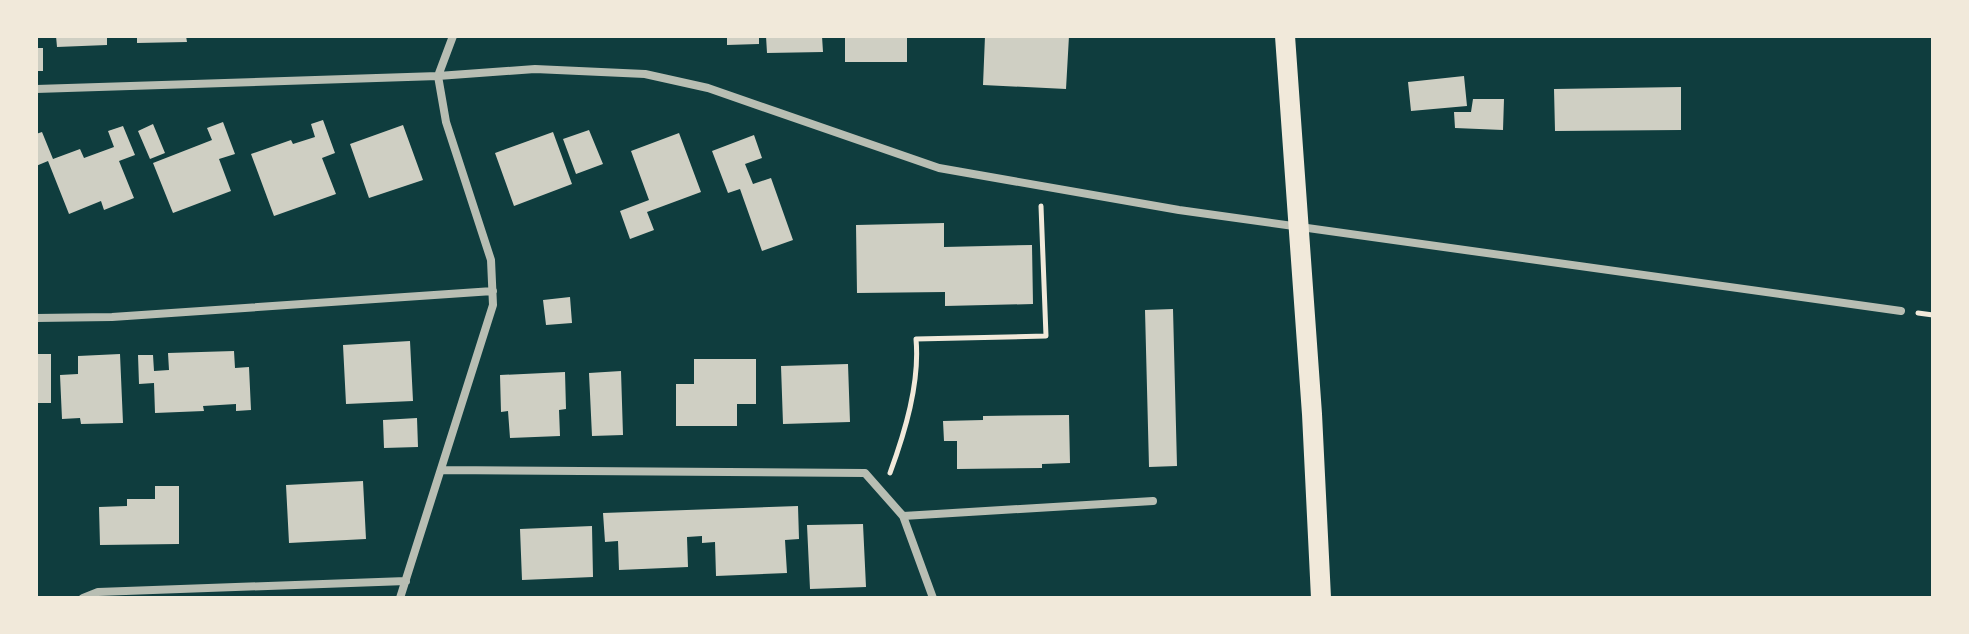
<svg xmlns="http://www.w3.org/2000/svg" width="1969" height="634" font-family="Quicksand,sans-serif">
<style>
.building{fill:#cfcfc3}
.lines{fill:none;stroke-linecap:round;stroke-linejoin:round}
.path{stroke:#f1e9da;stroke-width:5}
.minor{stroke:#b8beb3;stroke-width:8}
.primary{stroke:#f1e9da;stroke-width:20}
</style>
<rect width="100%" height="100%" fill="#0f3d3e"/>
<!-- building -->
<path class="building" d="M 56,36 L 107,36 L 107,45 L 57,47 Z
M 137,36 L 186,36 L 187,42 L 137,43 Z
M 727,36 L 759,36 L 759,44 L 727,45 Z
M 766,36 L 822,36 L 823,52 L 767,53 Z
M 845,36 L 907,36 L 907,62 L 845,62 Z
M 985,36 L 1069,36 L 1066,89 L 983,85 Z
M 36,48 L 43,48 L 43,71 L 36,71 Z
M 1464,76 L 1467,106 L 1411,111 L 1408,82 Z
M 1681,87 L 1681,130 L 1555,131 L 1554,89 Z
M 1473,99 L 1504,99 L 1503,130 L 1455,128 L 1454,112 L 1471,112 Z
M 323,120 L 335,153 L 322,158 L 336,194 L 274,216 L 251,154 L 291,140 L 293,144 L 315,137 L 311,124 Z
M 223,122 L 235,154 L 219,159 L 231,191 L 173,213 L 153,163 L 212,140 L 207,128 Z
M 153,124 L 165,153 L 150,159 L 138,131 Z
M 403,125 L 423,180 L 369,198 L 350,144 Z
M 123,126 L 135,155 L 119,161 L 134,198 L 104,210 L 101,201 L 69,214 L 48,161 L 36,166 L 36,134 L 42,132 L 53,159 L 80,149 L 84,158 L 114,147 L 108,131 Z
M 589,130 L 603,164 L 576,174 L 563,139 Z
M 553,132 L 572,184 L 514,206 L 495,153 Z
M 679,133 L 701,192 L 647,212 L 654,230 L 630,239 L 620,211 L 649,200 L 631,151 Z
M 754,135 L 762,158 L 745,164 L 753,184 L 771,178 L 793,240 L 762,251 L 740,189 L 728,193 L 712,151 Z
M 944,223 L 944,247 L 1032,245 L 1033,304 L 945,306 L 945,292 L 857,293 L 856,225 Z
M 570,297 L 572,323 L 546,325 L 543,300 Z
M 1173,309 L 1177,466 L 1149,467 L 1145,310 Z
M 410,341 L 413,401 L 346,404 L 343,345 Z
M 234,351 L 235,368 L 249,367 L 251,410 L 236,411 L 236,404 L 203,406 L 204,411 L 155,413 L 154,383 L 139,384 L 138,355 L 153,355 L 154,371 L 169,370 L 168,353 Z
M 36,354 L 51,354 L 51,403 L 36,403 Z
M 120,354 L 123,423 L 81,424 L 80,418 L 62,419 L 60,375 L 78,374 L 78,356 Z
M 694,359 L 756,359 L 756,404 L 737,404 L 737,426 L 676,426 L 676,384 L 694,384 Z
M 848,364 L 850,422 L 783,424 L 781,366 Z
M 621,371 L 623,435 L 592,436 L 589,373 Z
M 565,372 L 566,409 L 559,410 L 560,436 L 510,438 L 508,411 L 501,412 L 500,375 Z
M 1069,415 L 1070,463 L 1042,464 L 1042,468 L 957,469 L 957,441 L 944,441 L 943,421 L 983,420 L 983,416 Z
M 417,418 L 418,447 L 384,448 L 383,420 Z
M 363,481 L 366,539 L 289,543 L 286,485 Z
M 155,486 L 179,486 L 179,544 L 100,545 L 99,507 L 127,506 L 127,499 L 155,499 Z
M 798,506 L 799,539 L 785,540 L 787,573 L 716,576 L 715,542 L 702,543 L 702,536 L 687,537 L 688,567 L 619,570 L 618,541 L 605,542 L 603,513 Z
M 863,524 L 866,587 L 810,589 L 807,525 Z
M 592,526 L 593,577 L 522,580 L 520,529 Z"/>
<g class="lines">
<!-- path -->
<path class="path" d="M 1918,313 L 1933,315
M 890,473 C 905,432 920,383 916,339 L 1046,336 L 1041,206"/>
<!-- minor -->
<path class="minor" d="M 36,89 L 438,76 L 535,69 L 645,74 L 708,88 L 939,168 L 1179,210 L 1901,311
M 36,318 L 112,317 L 493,291
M 441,470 L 865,473 L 903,516 L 933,598
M 903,516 L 1153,501
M 83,598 L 98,592 L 406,581
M 400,598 L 493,305 L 491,260 L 446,122 L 438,76 L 453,36"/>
<!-- primary -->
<path class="primary" d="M 1285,36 L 1312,414 L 1321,598"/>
</g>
<!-- border -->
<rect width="1969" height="634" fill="none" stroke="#f1e9da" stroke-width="76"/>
</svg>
